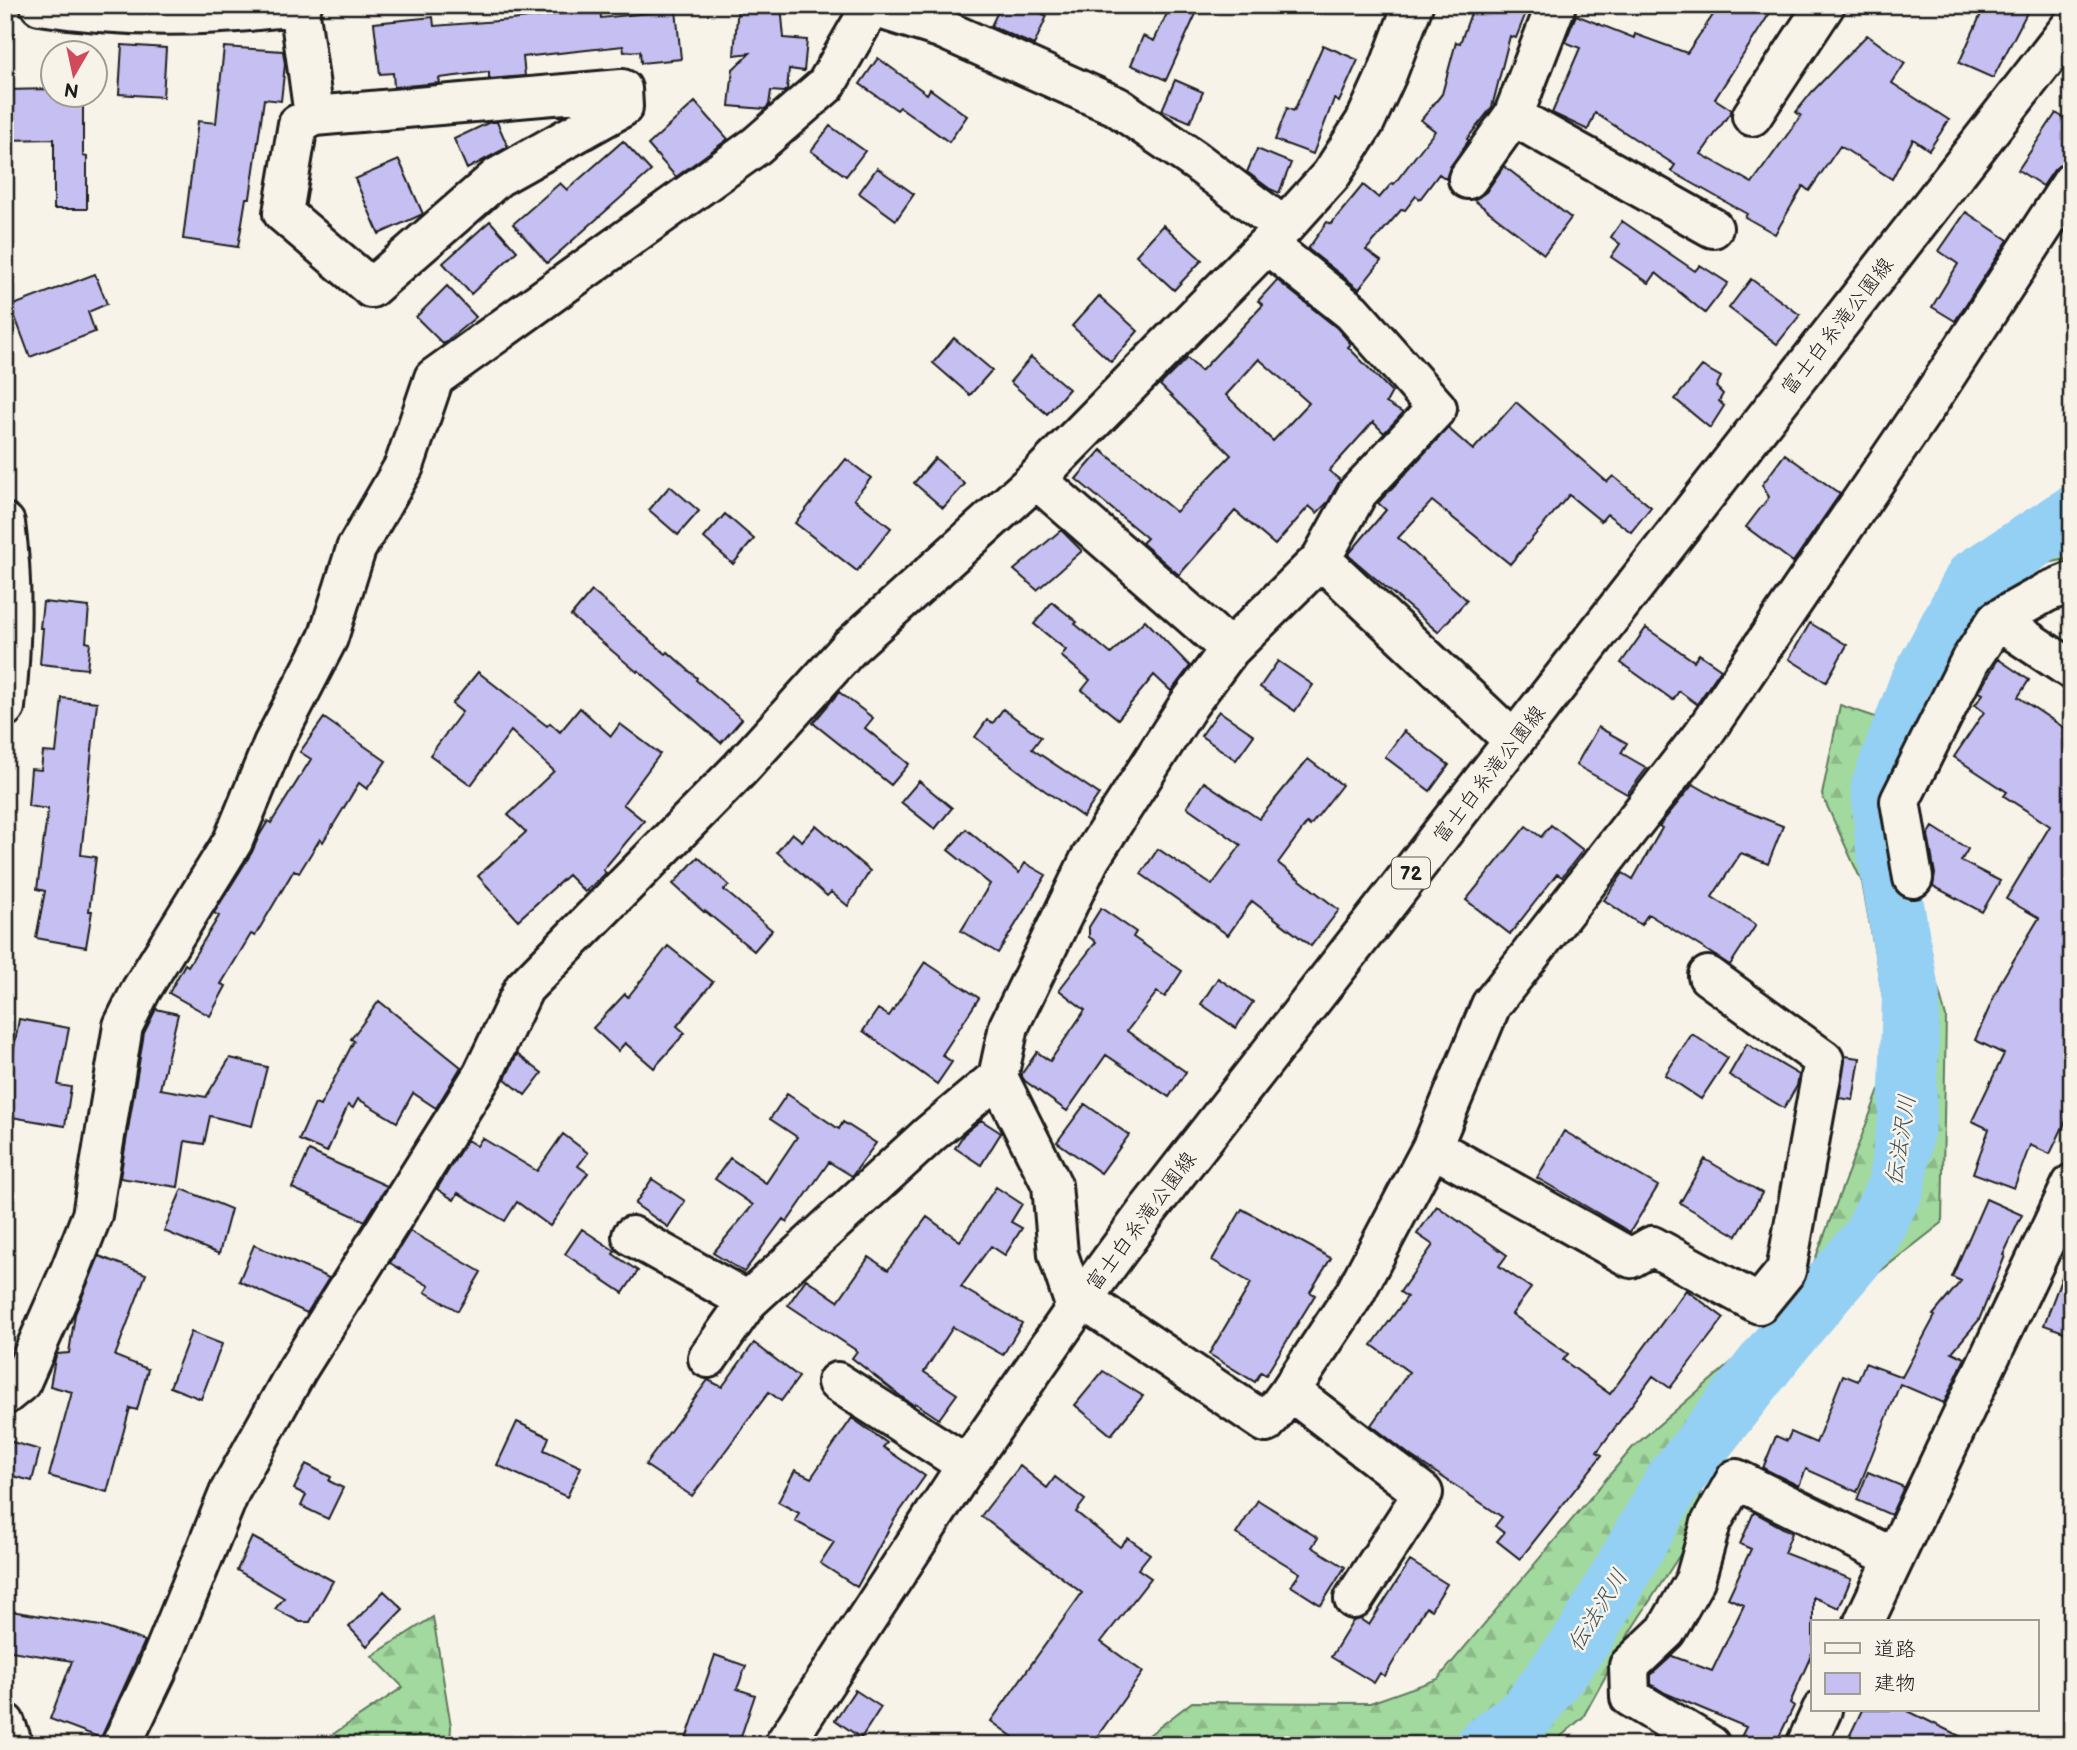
<svg xmlns="http://www.w3.org/2000/svg" width="2077" height="1750" font-family="'Balsamiq Sans','Klee One',sans-serif">
<style>
.forest{fill:url(#forest-firs);stroke:#5f7a5d;stroke-width:2}
.lines{fill:none;stroke-linecap:round;stroke-linejoin:round}
.river{stroke:#94cff4;stroke-width:58}
.building{fill:#c6bff1;stroke:#1c1c1c;stroke-width:2;fill-rule:evenodd}
.minor-casing{stroke:#1c1c1c;stroke-width:44}
.major-casing{stroke:#1c1c1c;stroke-width:44}
.minor{stroke:#f7f3e8;stroke-width:38}
.major{stroke:#f7f3e8;stroke-width:38}
.labels{text-anchor:middle;stroke-width:5;stroke-linejoin:round;paint-order:stroke}
.shield{fill:#f7f3e8;stroke:#5e5c59;stroke-width:2}
.shield-label{font-size:19px;font-weight:bold;fill:#1c1c1c}
.street-label{font-size:21px;fill:#1c1c1c;stroke:#f7f3e8}
.water-label{font-size:23px;font-style:italic;fill:#40525d;stroke:#f7f3e8}
</style>
<defs>
<pattern id="forest-firs" width="22" height="20" patternUnits="userSpaceOnUse" patternTransform="scale(1.75)"><rect width="22" height="20" fill="#a2d99e"/><path d="M5 1l3.5 6h-7zM16 11l3.5 6h-7z" fill="#8bba88"/></pattern>
</defs>
<rect width="100%" height="100%" fill="#f7f3e8"/>
<filter id="ink" filterUnits="userSpaceOnUse"><feTurbulence type="fractalNoise" baseFrequency=".0143" numOctaves="2"/><feDisplacementMap in="SourceGraphic" scale="14" xChannelSelector="R" yChannelSelector="G"/><feConvolveMatrix kernelMatrix="1 2 1 2 8 2 1 2 1" color-interpolation-filters="sRGB"/></filter>
<g filter="url(#ink)">
<!-- forest -->
<path class="forest" d="M 2072,485 L 2072,553 L 2067,559 L 1974,578 L 2002,537 Z
M 1840,705 L 1908,728 L 1894,828 L 1946,1017 L 1942,1223 L 1864,1284 L 1778,1372 L 1701,1488 L 1698,1527 L 1631,1630 L 1583,1717 L 1551,1745 L 1136,1745 L 1192,1702 L 1370,1703 L 1438,1679 L 1633,1447 L 1734,1360 L 1807,1281 L 1893,1053 L 1862,882 L 1822,795 Z
M 433,1617 L 451,1726 L 450,1745 L 317,1745 L 403,1687 L 372,1656 Z"/>
<g class="lines">
<!-- river -->
<path class="river" d="M 1485,1745 L 1526,1714 L 1585,1636 L 1673,1481 L 1786,1338 L 1870,1239 L 1896,1186 L 1907,1118 L 1911,997 L 1884,842 L 1880,786 L 1917,686 L 1974,578 L 2072,515"/>
</g>
<!-- building -->
<path class="building" d="M 738,5 L 781,5 L 784,38 L 807,40 L 804,71 L 789,69 L 787,90 L 784,92 L 771,91 L 769,105 L 765,109 L 729,106 L 733,69 L 750,53 L 734,55 Z
M 1001,5 L 1024,5 L 1047,16 L 1034,45 L 991,26 Z
M 1171,5 L 1200,5 L 1166,80 L 1131,65 L 1143,36 L 1154,41 Z
M 1474,5 L 1529,5 L 1516,38 L 1510,36 L 1492,107 L 1467,139 L 1469,140 L 1450,167 L 1446,179 L 1439,174 L 1420,199 L 1416,196 L 1405,210 L 1402,209 L 1366,250 L 1381,261 L 1359,289 L 1308,249 L 1327,222 L 1331,224 L 1363,185 L 1379,198 L 1392,183 L 1394,184 L 1435,131 L 1421,120 L 1442,94 L 1456,42 L 1460,43 Z
M 1720,5 L 1775,5 L 1715,99 L 1732,110 L 1701,154 L 1752,183 L 1801,116 L 1796,112 L 1812,92 L 1867,35 L 1905,63 L 1892,83 L 1949,120 L 1929,150 L 1913,139 L 1892,179 L 1840,146 L 1809,191 L 1803,186 L 1775,234 L 1745,217 L 1747,214 L 1671,171 L 1675,165 L 1595,113 L 1588,130 L 1552,113 L 1580,48 L 1565,42 L 1576,15 L 1634,38 L 1635,34 L 1687,53 Z
M 1985,5 L 2031,5 L 1993,78 L 1959,63 Z
M 600,9 L 601,18 L 676,10 L 681,59 L 641,63 L 640,51 L 624,52 L 623,46 L 523,57 L 525,76 L 489,79 L 489,72 L 439,78 L 440,83 L 394,87 L 393,73 L 380,74 L 374,23 L 433,17 L 434,26 L 511,20 Z
M 122,45 L 166,48 L 163,97 L 119,94 Z
M 1323,45 L 1358,60 L 1339,102 L 1334,99 L 1313,154 L 1275,140 L 1287,108 L 1294,111 Z
M 224,47 L 283,51 L 285,64 L 281,101 L 264,99 L 250,198 L 246,198 L 238,247 L 183,239 L 198,121 L 216,123 Z
M 878,58 L 927,94 L 930,89 L 967,116 L 949,142 L 900,107 L 897,110 L 860,84 Z
M 1175,80 L 1203,92 L 1190,122 L 1162,110 Z
M 52,89 L 52,94 L 83,94 L 83,156 L 87,157 L 87,209 L 54,209 L 54,139 L 5,140 L 5,90 Z
M 695,102 L 728,139 L 676,177 L 648,145 Z
M 2056,113 L 2072,123 L 2072,145 L 2062,163 L 2054,170 L 2043,186 L 2018,170 Z
M 490,122 L 497,122 L 508,147 L 467,169 L 454,139 Z
M 830,126 L 865,151 L 846,176 L 811,151 Z
M 623,141 L 651,171 L 547,263 L 513,224 L 560,183 L 567,190 Z
M 1257,149 L 1291,163 L 1279,193 L 1270,189 L 1247,172 Z
M 399,160 L 423,214 L 379,234 L 355,179 Z
M 1504,166 L 1571,218 L 1544,254 L 1474,200 L 1486,192 Z
M 877,168 L 914,194 L 896,220 L 859,193 Z
M 1966,212 L 2008,240 L 1955,321 L 1932,307 L 1958,264 L 1939,251 Z
M 490,221 L 517,251 L 471,294 L 443,263 Z
M 1622,221 L 1695,271 L 1700,265 L 1728,283 L 1705,313 L 1656,273 L 1649,283 L 1611,257 L 1620,244 L 1611,237 Z
M 1163,225 L 1202,260 L 1174,290 L 1136,255 Z
M 95,274 L 107,304 L 88,312 L 95,332 L 30,357 L 11,306 Z
M 1751,279 L 1800,315 L 1777,344 L 1729,308 Z
M 1277,280 L 1337,328 L 1351,344 L 1348,347 L 1392,392 L 1386,403 L 1403,413 L 1384,433 L 1373,422 L 1329,471 L 1340,480 L 1328,502 L 1317,513 L 1309,506 L 1275,545 L 1235,511 L 1179,575 L 1142,543 L 1147,538 L 1076,479 L 1101,450 L 1176,512 L 1231,455 L 1160,385 L 1187,358 L 1201,371 L 1263,305 L 1258,301 ZM 1259,359 L 1309,403 L 1273,441 L 1226,395 Z
M 447,286 L 476,317 L 443,344 L 416,317 Z
M 1099,296 L 1138,331 L 1111,362 L 1072,326 Z
M 954,338 L 992,370 L 970,395 L 933,363 Z
M 1031,357 L 1069,389 L 1047,414 L 1010,382 Z
M 1702,366 L 1721,377 L 1716,387 L 1723,394 L 1719,401 L 1724,406 L 1710,428 L 1675,399 Z
M 1516,402 L 1607,482 L 1613,476 L 1651,507 L 1631,532 L 1607,514 L 1601,521 L 1569,495 L 1510,564 L 1432,501 L 1398,538 L 1467,600 L 1438,632 L 1348,555 L 1386,510 L 1378,503 L 1448,428 L 1473,450 Z
M 1785,454 L 1840,494 L 1793,562 L 1746,527 L 1769,497 L 1762,485 Z
M 935,458 L 965,484 L 943,508 L 914,483 Z
M 846,459 L 871,478 L 854,499 L 891,528 L 857,571 L 795,523 Z
M 670,486 L 699,511 L 678,535 L 649,510 Z
M 725,514 L 754,539 L 733,564 L 704,538 Z
M 1061,530 L 1082,551 L 1037,590 L 1014,570 Z
M 592,591 L 666,654 L 668,652 L 697,678 L 696,680 L 742,719 L 721,743 L 638,670 L 637,672 L 571,616 Z
M 43,602 L 89,607 L 86,642 L 90,643 L 87,669 L 40,664 L 43,628 L 40,628 Z
M 1052,602 L 1077,622 L 1075,624 L 1111,654 L 1145,620 L 1190,666 L 1171,691 L 1154,675 L 1118,719 L 1082,690 L 1090,680 L 1061,656 L 1066,650 L 1034,624 Z
M 1810,623 L 1847,645 L 1826,682 L 1789,659 Z
M 1646,628 L 1694,661 L 1699,654 L 1721,669 L 1697,704 L 1679,691 L 1673,700 L 1621,663 Z
M 1998,659 L 2029,680 L 2018,697 L 2072,733 L 2072,1108 L 2050,1154 L 2030,1145 L 2014,1188 L 1973,1173 L 1989,1129 L 1972,1121 L 2004,1054 L 1975,1040 L 2001,981 L 2039,918 L 2006,899 L 2050,826 L 2004,796 L 2007,792 L 1954,757 L 1984,712 L 1975,705 L 1983,694 L 1979,692 Z
M 1278,661 L 1313,685 L 1295,711 L 1260,687 Z
M 478,672 L 547,726 L 550,723 L 560,732 L 580,708 L 611,736 L 620,724 L 660,754 L 623,804 L 644,821 L 603,870 L 606,873 L 585,892 L 568,875 L 518,920 L 478,876 L 526,832 L 508,815 L 554,771 L 511,731 L 471,785 L 430,755 L 462,712 L 452,704 Z
M 839,692 L 873,718 L 865,728 L 909,764 L 891,785 L 813,723 Z
M 62,698 L 97,702 L 81,855 L 96,857 L 89,911 L 92,911 L 86,947 L 36,938 L 45,891 L 37,889 L 48,809 L 28,806 L 31,769 L 41,770 L 43,752 L 56,753 Z
M 1003,709 L 1041,737 L 1032,749 L 1099,794 L 1083,817 L 1044,790 L 975,737 L 987,720 L 993,723 Z
M 1219,711 L 1254,735 L 1236,760 L 1201,736 Z
M 324,718 L 386,761 L 367,789 L 359,783 L 323,842 L 320,839 L 299,873 L 294,870 L 255,936 L 251,934 L 221,984 L 226,986 L 210,1016 L 169,993 L 185,964 L 188,966 L 219,916 L 214,913 L 252,852 L 259,836 L 268,821 L 271,823 L 311,759 L 300,752 Z
M 1598,727 L 1627,743 L 1621,753 L 1647,768 L 1627,794 L 1576,765 Z
M 1404,731 L 1449,765 L 1430,791 L 1385,757 Z
M 1308,759 L 1342,785 L 1310,826 L 1307,823 L 1278,863 L 1339,910 L 1311,946 L 1252,901 L 1228,935 L 1141,874 L 1158,849 L 1212,885 L 1241,845 L 1187,807 L 1204,782 L 1259,819 Z
M 919,781 L 952,808 L 935,829 L 901,802 Z
M 1693,784 L 1728,804 L 1783,826 L 1768,864 L 1741,853 L 1712,897 L 1756,925 L 1730,965 L 1648,914 L 1641,925 L 1604,900 L 1623,873 L 1633,879 L 1662,828 L 1659,826 Z
M 816,825 L 870,871 L 848,906 L 831,892 L 827,896 L 777,852 L 792,833 L 802,841 Z
M 1551,825 L 1583,850 L 1562,877 L 1557,874 L 1510,934 L 1466,900 L 1526,826 L 1541,837 Z
M 1933,827 L 1968,849 L 1961,861 L 2000,881 L 1982,912 L 1933,886 L 1935,874 L 1928,835 Z
M 966,829 L 1019,873 L 1025,863 L 1046,875 L 998,953 L 961,931 L 990,884 L 948,850 Z
M 698,857 L 729,885 L 724,890 L 772,930 L 754,951 L 705,911 L 704,912 L 673,884 Z
M 1101,908 L 1136,932 L 1133,937 L 1182,971 L 1165,997 L 1157,992 L 1127,1031 L 1186,1072 L 1169,1097 L 1106,1055 L 1067,1111 L 1025,1081 L 1021,1075 L 1037,1052 L 1050,1061 L 1085,1010 L 1059,990 L 1096,942 L 1089,937 L 1089,927 Z
M 668,946 L 713,982 L 677,1026 L 685,1033 L 654,1068 L 625,1043 L 618,1051 L 593,1028 L 625,994 L 628,997 Z
M 925,962 L 979,998 L 942,1055 L 952,1062 L 937,1084 L 863,1031 L 878,1009 L 889,1016 Z
M 1218,978 L 1253,1002 L 1236,1028 L 1201,1004 Z
M 379,1001 L 461,1067 L 436,1108 L 413,1093 L 397,1122 L 358,1099 L 353,1108 L 348,1105 L 327,1152 L 299,1140 L 315,1104 L 320,1106 L 354,1041 L 351,1039 Z
M 156,1009 L 178,1014 L 160,1089 L 206,1097 L 230,1058 L 267,1067 L 252,1126 L 210,1116 L 204,1144 L 185,1141 L 178,1187 L 120,1178 L 144,1033 Z
M 19,1019 L 69,1028 L 58,1085 L 71,1087 L 65,1126 L 5,1116 L 5,1077 L 9,1077 Z
M 1692,1034 L 1728,1058 L 1701,1099 L 1665,1075 Z
M 1747,1044 L 1799,1075 L 1797,1086 L 1784,1108 L 1729,1075 Z
M 517,1054 L 542,1073 L 525,1095 L 505,1079 Z
M 1845,1056 L 1860,1058 L 1853,1100 L 1839,1098 Z
M 787,1094 L 839,1129 L 843,1122 L 876,1143 L 852,1176 L 829,1162 L 787,1222 L 783,1219 L 744,1272 L 713,1253 L 753,1205 L 715,1179 L 730,1158 L 766,1183 L 797,1137 L 770,1119 Z
M 1085,1104 L 1129,1135 L 1101,1173 L 1057,1142 Z
M 981,1120 L 1001,1133 L 981,1165 L 955,1148 L 964,1134 Z
M 1564,1131 L 1658,1186 L 1630,1232 L 1537,1178 Z
M 563,1134 L 588,1153 L 578,1166 L 588,1173 L 550,1226 L 517,1202 L 505,1221 L 458,1193 L 454,1200 L 437,1189 L 467,1140 L 477,1146 L 482,1138 L 537,1171 Z
M 309,1151 L 387,1186 L 365,1221 L 292,1188 Z
M 1705,1159 L 1762,1193 L 1737,1236 L 1680,1203 Z
M 652,1179 L 685,1201 L 668,1227 L 635,1204 Z
M 996,1187 L 1022,1204 L 1011,1222 L 1022,1228 L 1005,1255 L 991,1246 L 961,1287 L 1022,1323 L 1003,1355 L 953,1327 L 924,1372 L 957,1394 L 939,1419 L 915,1403 L 914,1405 L 903,1398 L 852,1358 L 857,1351 L 788,1305 L 806,1279 L 838,1301 L 869,1257 L 888,1270 L 927,1217 L 960,1241 Z
M 182,1189 L 231,1209 L 219,1254 L 164,1231 Z
M 1986,1199 L 2022,1215 L 2003,1255 L 2005,1256 L 1979,1320 L 1952,1352 L 1965,1358 L 1944,1403 L 1900,1384 L 1857,1492 L 1806,1469 L 1799,1486 L 1763,1468 L 1776,1436 L 1787,1441 L 1791,1432 L 1816,1443 L 1843,1375 L 1858,1381 L 1865,1363 L 1902,1377 L 1935,1316 L 1933,1315 L 1961,1281 L 1952,1277 Z
M 1437,1206 L 1507,1255 L 1499,1266 L 1531,1288 L 1512,1314 L 1568,1354 L 1563,1360 L 1610,1394 L 1686,1290 L 1724,1318 L 1670,1388 L 1653,1376 L 1597,1452 L 1602,1455 L 1520,1559 L 1497,1541 L 1504,1533 L 1495,1526 L 1502,1517 L 1411,1456 L 1371,1425 L 1409,1372 L 1372,1345 L 1407,1297 L 1400,1292 L 1433,1245 L 1417,1234 Z
M 1242,1209 L 1331,1258 L 1310,1292 L 1315,1295 L 1266,1375 L 1261,1372 L 1255,1382 L 1209,1354 L 1251,1283 L 1212,1260 Z
M 582,1229 L 615,1251 L 613,1254 L 638,1271 L 623,1293 L 565,1254 Z
M 410,1231 L 481,1272 L 458,1311 L 425,1292 L 429,1286 L 390,1263 Z
M 254,1245 L 329,1278 L 307,1313 L 239,1281 Z
M 99,1256 L 146,1274 L 115,1356 L 148,1369 L 137,1410 L 130,1408 L 107,1492 L 49,1476 L 72,1392 L 50,1386 L 55,1359 L 57,1354 L 69,1353 L 75,1314 Z
M 2069,1258 L 2072,1258 L 2072,1335 L 2044,1325 Z
M 191,1332 L 222,1344 L 201,1399 L 170,1387 Z
M 754,1343 L 799,1377 L 781,1401 L 769,1392 L 692,1496 L 645,1465 L 708,1380 L 722,1387 Z
M 1103,1371 L 1143,1396 L 1111,1435 L 1075,1405 Z
M 852,1418 L 887,1443 L 883,1447 L 925,1476 L 894,1520 L 857,1587 L 820,1563 L 834,1542 L 795,1521 L 799,1513 L 778,1502 L 795,1470 L 811,1478 Z
M 517,1422 L 549,1437 L 544,1450 L 581,1467 L 567,1497 L 497,1465 Z
M 5,1440 L 40,1450 L 32,1481 L 5,1474 Z
M 306,1464 L 331,1477 L 329,1481 L 343,1488 L 328,1519 L 301,1506 L 306,1495 L 294,1489 Z
M 1020,1466 L 1047,1488 L 1055,1477 L 1085,1500 L 1076,1512 L 1120,1547 L 1128,1538 L 1150,1554 L 1138,1569 L 1151,1578 L 1101,1642 L 1143,1672 L 1091,1745 L 1024,1745 L 991,1721 L 1082,1593 L 981,1516 Z
M 1868,1472 L 1904,1487 L 1891,1515 L 1857,1500 Z
M 1258,1500 L 1318,1538 L 1312,1547 L 1345,1567 L 1321,1605 L 1291,1586 L 1300,1573 L 1236,1534 Z
M 1754,1512 L 1792,1533 L 1784,1553 L 1851,1579 L 1839,1608 L 1813,1597 L 1813,1651 L 1790,1703 L 1794,1706 L 1775,1745 L 1737,1745 L 1746,1727 L 1665,1693 L 1651,1684 L 1651,1675 L 1672,1656 L 1712,1671 L 1744,1605 L 1728,1598 L 1751,1549 L 1740,1544 Z
M 252,1537 L 333,1581 L 310,1622 L 300,1622 L 275,1609 L 284,1598 L 237,1570 Z
M 1410,1561 L 1447,1584 L 1431,1610 L 1426,1607 L 1385,1676 L 1380,1673 L 1374,1683 L 1331,1657 L 1353,1621 L 1360,1619 L 1369,1625 Z
M 384,1591 L 403,1609 L 367,1646 L 349,1627 Z
M 5,1610 L 100,1626 L 145,1641 L 101,1738 L 50,1719 L 72,1661 L 5,1650 Z
M 715,1655 L 746,1666 L 737,1689 L 755,1695 L 738,1745 L 684,1745 Z
M 855,1690 L 881,1707 L 861,1738 L 835,1720 Z
M 1862,1710 L 1906,1710 L 1978,1745 L 1866,1745 L 1849,1737 Z"/>
<g class="lines">
<!-- minor casing -->
<g class="minor-casing">
<path id="minor" d="M 40,5 C 127,19 215,17 302,5
M 867,5 L 940,28 L 1116,106 L 1196,161 L 1284,227
M 299,6 L 314,116 L 298,124 L 283,213 L 371,288 L 498,177 L 623,107 L 622,89 L 314,116
M 1513,116 L 1713,228
M 1752,116 L 1825,5
M 1468,179 L 1513,116 L 1556,5
M 1268,245 L 1352,312 L 1437,408 L 1358,492 L 1321,559
M 1036,479 L 1230,649
M 1997,620 L 2072,670
M 1913,878 L 1900,801 L 1970,661 L 1997,620 L 2047,592 L 2072,582
M 1432,1147 L 1631,1258 L 1652,1246 L 1759,1304 L 1786,1271 L 1824,1060 L 1708,976
M 632,1236 L 748,1301
M 1082,1299 L 1266,1423 L 1290,1391 L 1355,1293 L 1432,1147 L 1491,1005 L 1704,733 L 1930,400 L 2072,182
M 1076,1308 L 1058,1254 L 1052,1185 L 998,1077 L 1009,1026 L 1090,859 L 1189,704 L 1230,649 L 1321,559 L 1514,741
M 708,1358 L 748,1301 L 930,1134 L 998,1077
M 837,1382 L 967,1465
M 1290,1391 L 1423,1493 L 1354,1599
M 5,1395 L 21,1382 L 70,1271 L 92,1215 L 123,1026 L 141,990 L 233,841 L 273,744 L 328,638 L 356,549 L 404,466 L 434,378 L 756,146 L 826,85 L 871,7
M 1864,1622 L 2072,1184
M 121,1745 L 157,1670 L 230,1491 L 297,1370 L 483,1074 L 524,988 L 740,769 L 851,646 L 1036,479 L 1284,227 L 1331,175 L 1365,122 L 1387,74 L 1413,5
M 1710,1745 L 1630,1697 L 1629,1666 L 1666,1631 L 1695,1580 L 1711,1523 L 1736,1479 L 1894,1558
M 1806,1745 L 1822,1710"/>
</g>
<!-- major casing -->
<g class="major-casing">
<path id="major" d="M 5,523 C 13,583 12,646 5,707
M 5,1723 L 13,1745
M 784,1745 L 967,1465 L 1076,1308 L 1148,1210 L 2072,25"/>
</g>
<!-- minor -->
<use href="#minor" class="minor"/>
<!-- major -->
<use href="#major" class="major"/>
</g>
</g>
<g class="labels">
<!-- shield labels -->
<rect class="shield" x="1392" y="857.5" width="38" height="31" rx="5"/>
<g class="shield-label">
<text x="1411" y="880">72</text>
</g>
<!-- street labels -->
<g class="street-label">
<text transform="translate(1837 326) rotate(-52)" y="7">富士白糸滝公園線</text>
<text transform="translate(1489 774) rotate(-52)" y="7">富士白糸滝公園線</text>
<text transform="translate(1141 1221) rotate(-53)" y="7">富士白糸滝公園線</text>
</g>
<!-- water labels -->
<g class="water-label">
<text transform="translate(1900 1140) rotate(-81)" y="8">伝法沢川</text>
<text transform="translate(1597 1610) rotate(-58)" y="8">伝法沢川</text>
</g>
</g>
<!-- margin -->
<rect width="2077" height="1750" fill="none" stroke="#f7f3e8" stroke-width="28"/>
<rect x="14" y="14" width="2049" height="1722" fill="none" stroke="#1c1c1c" stroke-width="2.5" filter="url(#ink)"/>
<!-- legend -->
<rect x="1811" y="1620" width="228" height="91" fill="#f7f3e8" stroke="#9f9d96" stroke-width="2"/>
<rect x="1825" y="1643" width="35" height="10" fill="#f7f3e8" stroke="#9f9d96" stroke-width="2"/>
<text x="1874" y="1656" font-size="21" fill="#1c1c1c">道路</text>
<rect x="1825" y="1673" width="35" height="21" fill="#c6bff1" stroke="#9f9d96" stroke-width="2"/>
<text x="1874" y="1690" font-size="21" fill="#1c1c1c">建物</text>
<!-- north arrow -->
<g transform="translate(74 74) rotate(189)"><circle r="33" fill="#f7f3e8" stroke="#9f9d96" stroke-width="2"/>
<path d="M0-5L12 26L0 18L-12 26Z" fill="#d1495b"/>
<text y="-10" font-size="19" font-weight="bold" text-anchor="middle" fill="#1c1c1c">N</text>
</g>
</svg>
